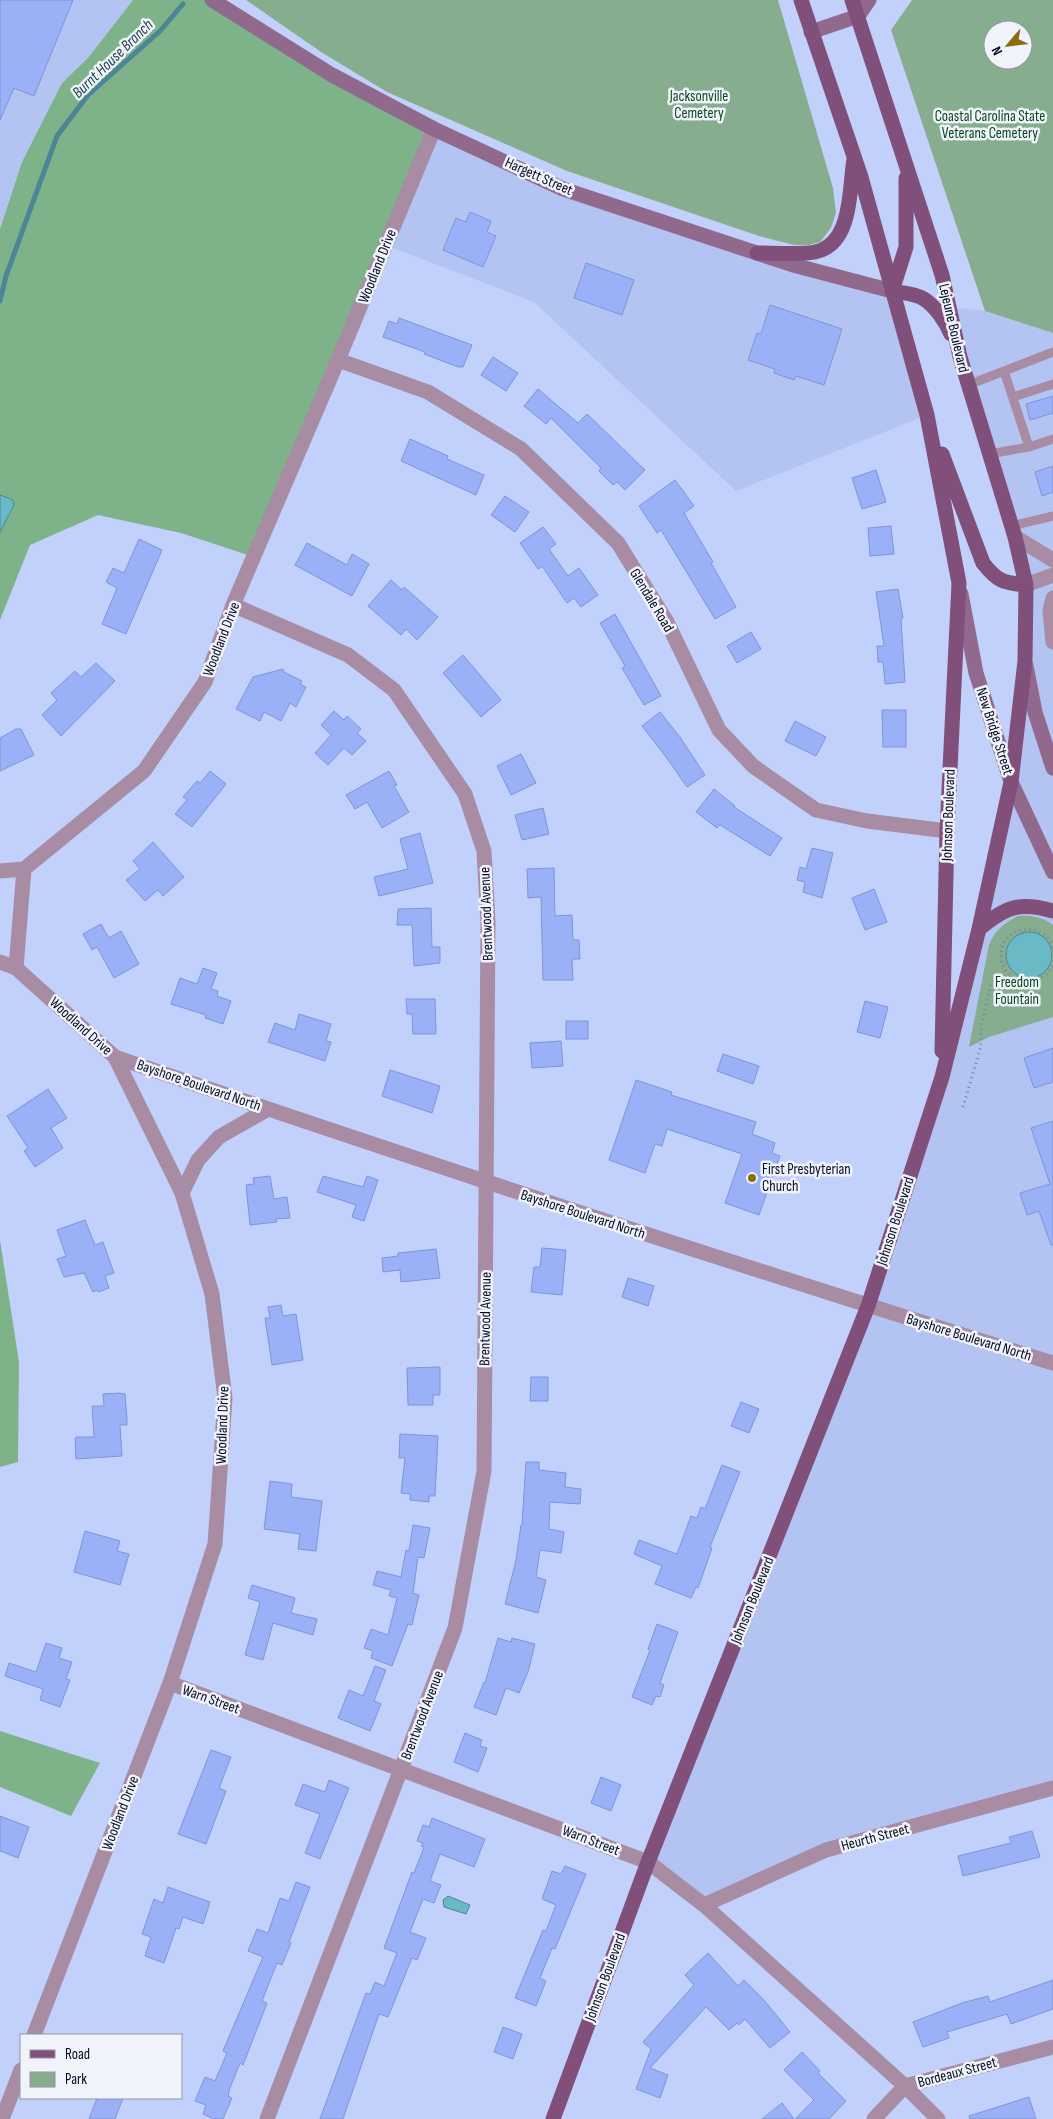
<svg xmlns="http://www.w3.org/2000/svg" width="1053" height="2119" font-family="'Sofia Sans Condensed',sans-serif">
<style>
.built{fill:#b3c3f2}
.green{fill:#86ad8e;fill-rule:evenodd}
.forest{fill:#7eb289}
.water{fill:#6ab9c7;stroke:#4c8596}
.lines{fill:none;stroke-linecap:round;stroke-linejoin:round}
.stream{stroke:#4c8596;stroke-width:5}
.building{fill:#9ab0f7;stroke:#7f94d9}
.path{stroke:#7681a5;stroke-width:3;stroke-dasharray:1 4;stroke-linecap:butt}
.service{stroke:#a78ca4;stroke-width:9}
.minor{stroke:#a78ca4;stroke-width:15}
.secondary{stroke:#91698c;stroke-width:15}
.primary{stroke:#80507b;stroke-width:15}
.poi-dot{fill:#896d0c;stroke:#f0f3fa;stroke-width:2}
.labels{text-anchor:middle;stroke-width:5;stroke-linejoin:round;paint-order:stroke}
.park-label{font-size:15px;fill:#08461f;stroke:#f0f3fa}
.street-label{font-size:15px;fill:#060b23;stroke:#f0f3fa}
.poi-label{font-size:15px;fill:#060b23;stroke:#f0f3fa;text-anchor:start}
.water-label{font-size:16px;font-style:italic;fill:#20454c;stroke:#f0f3fa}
</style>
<rect width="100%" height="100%" fill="#c2d1fc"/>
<!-- built -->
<path class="built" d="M 0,0 L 133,0 L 88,58 L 62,83 L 22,162 L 0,229 Z
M 434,129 L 563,189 L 892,291 L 927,415 L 736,491 L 534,302 L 386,245 Z
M 949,307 L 985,311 L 1053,333 L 1053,1788 L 826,1850 L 704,1905 L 648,1862 L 868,1306 L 942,1077 L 1011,782 L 1026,585 Z"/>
<!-- green -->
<path class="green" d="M 246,0 L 778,0 L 833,188 L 836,213 L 831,228 L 820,242 L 809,245 L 794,245 L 759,236 L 567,171 L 387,92 L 321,52 Z
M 912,0 L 1053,0 L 1053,333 L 985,311 L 891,30 ZM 993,30 L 1023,30 L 1023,60 L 993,60 Z
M 1018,916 C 1031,915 1043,917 1053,925 L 1053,1017 L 989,1037 L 969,1047 L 989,945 C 996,929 1003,924 1018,916 Z"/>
<!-- forest -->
<path class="forest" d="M 133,0 L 212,0 L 434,129 L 254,557 L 181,533 L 98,515 L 30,545 L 0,620 L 0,229 L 22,162 L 62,83 L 88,58 Z
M 0,1240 L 19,1362 L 18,1462 L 0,1467 Z
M 0,1731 L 100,1763 L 71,1816 L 0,1787 Z"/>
<!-- water -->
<path class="water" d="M 0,495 L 13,500 L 14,505 L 0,532 Z
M1006 955a23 23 0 1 1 46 0a23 23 0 1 1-46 0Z
M 448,1896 L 470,1905 L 466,1914 L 444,1907 L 443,1900 Z"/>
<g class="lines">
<!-- stream -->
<path class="stream" d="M 0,301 L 6,276 L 57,136 L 88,95 L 160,31 L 183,4"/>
</g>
<!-- building -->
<path class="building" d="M 0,0 L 73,0 L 34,96 L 14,88 L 0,120 Z
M 470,212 L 491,221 L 487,232 L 496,236 L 483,267 L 443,250 L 456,218 L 466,222 Z
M 586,263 L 634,280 L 622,315 L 574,298 Z
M 770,305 L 842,329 L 824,385 L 796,376 L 794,380 L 774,373 L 775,369 L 748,360 L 757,333 L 761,334 Z
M 399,318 L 472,345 L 463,367 L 458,367 L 424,354 L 425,352 L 383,337 L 389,321 L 397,324 Z
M 493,357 L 518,373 L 506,391 L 481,375 Z
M 538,389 L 578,423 L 587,414 L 645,470 L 625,490 L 617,482 L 613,485 L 599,471 L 601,468 L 551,418 L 546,424 L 524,406 Z
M 1053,396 L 1053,413 L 1030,420 L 1026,404 Z
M 410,439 L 448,456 L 447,459 L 484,475 L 476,495 L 401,461 Z
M 1053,466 L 1053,492 L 1042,496 L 1035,472 Z
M 876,470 L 886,502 L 862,509 L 852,478 Z
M 675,480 L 694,506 L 684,513 L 713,562 L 711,563 L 736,607 L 715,619 L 661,530 L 657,533 L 639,506 Z
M 505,496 L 529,512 L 515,532 L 491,515 Z
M 891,526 L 894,554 L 870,556 L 868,528 Z
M 543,527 L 556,544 L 549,549 L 568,576 L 579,568 L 598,595 L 581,607 L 574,598 L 567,603 L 542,566 L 538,569 L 520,543 Z
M 139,539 L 162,550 L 126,634 L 102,624 L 117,588 L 106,582 L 113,568 L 124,573 Z
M 307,543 L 347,565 L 352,554 L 369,564 L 352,596 L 295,565 Z
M 391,580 L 402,590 L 404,587 L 438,617 L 417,640 L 406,629 L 401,635 L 368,606 Z
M 898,589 L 903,618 L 901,619 L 905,682 L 885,684 L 883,662 L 878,662 L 877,646 L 884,646 L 876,592 Z
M 615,614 L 661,696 L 644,705 L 622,668 L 625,666 L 600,623 Z
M 751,632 L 761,649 L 737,663 L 727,646 Z
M 463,655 L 501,700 L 481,717 L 443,673 Z
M 96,663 L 115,681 L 61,736 L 42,715 L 57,700 L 51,693 L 75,671 L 81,677 Z
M 283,669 L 284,672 L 302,681 L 300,684 L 306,687 L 296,707 L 290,703 L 281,721 L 264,712 L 260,721 L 236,709 L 253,677 Z
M 882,710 L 906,710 L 906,747 L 883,747 Z
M 334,711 L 344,720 L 347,716 L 361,729 L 357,733 L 366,741 L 352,755 L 344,748 L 328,765 L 315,753 L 331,735 L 321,725 Z
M 660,712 L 680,737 L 705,775 L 687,787 L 666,757 L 642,726 Z
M 795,721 L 826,737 L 816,756 L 785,741 Z
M 16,729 L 21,729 L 34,755 L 0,771 L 0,738 Z
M 521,754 L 536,783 L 511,795 L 497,766 Z
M 210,771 L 226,784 L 192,827 L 175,814 L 187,800 L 183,797 L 197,781 L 200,783 Z
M 389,771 L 397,785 L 394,786 L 409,812 L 382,828 L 367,802 L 355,809 L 346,795 Z
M 714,789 L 735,806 L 734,807 L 782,838 L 770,856 L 720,825 L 717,828 L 696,812 Z
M 543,808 L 549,834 L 522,840 L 515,815 Z
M 420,833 L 433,883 L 379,896 L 374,877 L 408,869 L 400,839 Z
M 153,842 L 184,877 L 163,896 L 158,890 L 145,901 L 126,880 L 140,869 L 133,861 Z
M 812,848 L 833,853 L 822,898 L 803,892 L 805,882 L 797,880 L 800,867 L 806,869 Z
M 554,868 L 555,916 L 572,915 L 573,940 L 579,940 L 580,959 L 572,959 L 573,980 L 543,980 L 541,897 L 528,898 L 527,869 Z
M 874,889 L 887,922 L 865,930 L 852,898 Z
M 431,908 L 432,947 L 440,947 L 440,963 L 414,966 L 412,925 L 397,925 L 398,909 Z
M 101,924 L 109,938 L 121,931 L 139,964 L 114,978 L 97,947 L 92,950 L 83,934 Z
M 203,968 L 217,973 L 211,989 L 218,991 L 217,996 L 231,1001 L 223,1024 L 205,1018 L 206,1015 L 171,1004 L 180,978 L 197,984 Z
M 406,999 L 435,999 L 436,1034 L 413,1034 L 412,1014 L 407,1014 Z
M 865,1001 L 888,1007 L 880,1038 L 857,1032 Z
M 299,1014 L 331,1024 L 326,1041 L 331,1042 L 325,1061 L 268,1042 L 275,1023 L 295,1030 Z
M 566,1021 L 588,1021 L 588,1039 L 566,1039 Z
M 561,1041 L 563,1066 L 532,1068 L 530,1043 Z
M 1053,1048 L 1053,1082 L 1034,1088 L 1024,1058 Z
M 723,1054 L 759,1066 L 753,1084 L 717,1071 Z
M 390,1070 L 440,1086 L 432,1113 L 382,1096 Z
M 636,1080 L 672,1092 L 671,1095 L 756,1122 L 752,1134 L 775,1143 L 772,1153 L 780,1156 L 759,1215 L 725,1203 L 742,1154 L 667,1129 L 662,1146 L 655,1144 L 645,1173 L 609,1160 Z
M 48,1089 L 67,1118 L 51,1128 L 63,1148 L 35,1167 L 24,1151 L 28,1148 L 7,1116 Z
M 1053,1121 L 1053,1245 L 1051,1245 L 1039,1211 L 1027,1215 L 1020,1193 L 1050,1184 L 1031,1128 Z
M 270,1176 L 274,1199 L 287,1197 L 290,1218 L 276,1219 L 277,1222 L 250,1225 L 246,1185 L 254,1184 L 253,1178 Z
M 323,1176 L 363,1187 L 367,1176 L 378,1180 L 364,1221 L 352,1217 L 356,1205 L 317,1192 Z
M 85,1220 L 95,1245 L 103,1242 L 114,1273 L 105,1276 L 109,1288 L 98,1292 L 97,1290 L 93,1292 L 84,1273 L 64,1277 L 57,1259 L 66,1256 L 57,1230 Z
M 542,1248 L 566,1250 L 562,1295 L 531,1292 L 534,1267 L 540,1267 Z
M 436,1249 L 440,1278 L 401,1282 L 400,1270 L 383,1272 L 382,1258 L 398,1256 L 398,1253 Z
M 628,1278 L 654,1286 L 648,1306 L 622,1297 Z
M 281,1305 L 283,1316 L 296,1314 L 303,1360 L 272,1365 L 265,1318 L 270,1318 L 268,1307 Z
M 440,1367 L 440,1395 L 433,1395 L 433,1405 L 408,1405 L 407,1368 Z
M 531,1377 L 548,1377 L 548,1401 L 530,1401 Z
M 119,1393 L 125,1394 L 127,1419 L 127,1425 L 120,1425 L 122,1456 L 76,1459 L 75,1439 L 76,1437 L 94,1437 L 92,1406 L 104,1406 L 103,1394 Z
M 741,1402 L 759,1409 L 749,1433 L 731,1426 Z
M 400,1434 L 438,1436 L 435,1496 L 429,1496 L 429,1502 L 410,1500 L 410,1494 L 401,1493 L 405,1458 L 399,1458 Z
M 526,1462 L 539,1462 L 539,1470 L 566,1473 L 565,1487 L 581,1489 L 580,1504 L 550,1502 L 549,1529 L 564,1532 L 561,1553 L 540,1550 L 536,1577 L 546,1580 L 538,1613 L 505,1604 L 516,1560 L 521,1525 L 522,1525 Z
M 722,1465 L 740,1472 L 710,1547 L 712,1548 L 703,1574 L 698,1588 L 696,1587 L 691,1598 L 655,1584 L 662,1566 L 634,1554 L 639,1540 L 677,1554 L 691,1516 L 697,1518 L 701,1507 L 705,1509 Z
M 270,1481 L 292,1484 L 291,1497 L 322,1501 L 316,1551 L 298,1549 L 300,1534 L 264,1529 Z
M 413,1525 L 430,1528 L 424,1558 L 418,1557 L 413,1593 L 419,1595 L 412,1625 L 408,1624 L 392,1666 L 371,1658 L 373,1651 L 364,1648 L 371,1629 L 388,1635 L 397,1598 L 389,1596 L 391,1590 L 373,1585 L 377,1571 L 401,1577 L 406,1550 L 409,1551 Z
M 85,1531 L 120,1541 L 117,1551 L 129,1554 L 120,1585 L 74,1572 Z
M 252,1585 L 295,1598 L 291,1613 L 317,1619 L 313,1635 L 273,1623 L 263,1660 L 245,1655 L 260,1602 L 248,1598 Z
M 657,1624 L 678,1632 L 660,1683 L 664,1685 L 660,1697 L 656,1696 L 652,1705 L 632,1697 L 650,1650 L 648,1649 Z
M 498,1638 L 511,1642 L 512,1638 L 535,1644 L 528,1672 L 519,1693 L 506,1688 L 496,1715 L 474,1707 L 484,1682 L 485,1683 Z
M 46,1643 L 62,1648 L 59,1658 L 72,1662 L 66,1679 L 70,1680 L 60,1707 L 40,1700 L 43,1689 L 5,1676 L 9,1663 L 36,1672 Z
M 375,1666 L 386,1670 L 374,1701 L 381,1704 L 370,1731 L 338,1718 L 349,1690 L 363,1696 Z
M 465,1733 L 482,1740 L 480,1746 L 487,1748 L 478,1772 L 454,1762 Z
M 211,1750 L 231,1757 L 219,1788 L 226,1791 L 206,1844 L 178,1834 Z
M 601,1777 L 621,1785 L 611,1811 L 591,1803 Z
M 329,1780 L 349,1788 L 320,1859 L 305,1853 L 320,1814 L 295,1805 L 303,1784 L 325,1792 Z
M 0,1816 L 29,1827 L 18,1858 L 0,1851 Z
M 432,1818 L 485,1839 L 474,1867 L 440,1854 L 430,1881 L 441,1885 L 434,1903 L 423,1899 L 410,1932 L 426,1938 L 417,1960 L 412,1958 L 388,2017 L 379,2014 L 343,2119 L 320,2119 L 366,1993 L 370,1994 L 375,1982 L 384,1986 L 397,1953 L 384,1948 L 412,1872 L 414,1873 L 424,1847 L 421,1846 L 423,1843 L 417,1841 L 423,1825 L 429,1827 Z
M 1032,1831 L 1040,1857 L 963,1876 L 958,1856 L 1011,1843 L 1009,1837 Z
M 565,1866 L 586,1874 L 555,1949 L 552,1948 L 540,1978 L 546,1981 L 536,2006 L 515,1998 L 543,1930 L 546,1931 L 556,1905 L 542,1899 L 552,1871 L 561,1874 Z
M 296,1882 L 310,1887 L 289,1942 L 291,1943 L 282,1965 L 277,1963 L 262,2001 L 267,2003 L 243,2065 L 240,2063 L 230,2088 L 228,2096 L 232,2098 L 223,2119 L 214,2119 L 203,2114 L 206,2105 L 195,2101 L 205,2077 L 215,2081 L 227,2053 L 223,2051 L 263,1957 L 248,1951 L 257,1929 L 268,1933 L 280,1898 L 289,1901 Z
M 168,1887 L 210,1902 L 203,1924 L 183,1917 L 179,1929 L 176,1928 L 164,1963 L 145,1956 L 151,1937 L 142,1934 L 154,1899 L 163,1903 Z
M 708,1953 L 738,1986 L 744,1980 L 764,2000 L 790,2032 L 770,2048 L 745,2019 L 739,2025 L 737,2023 L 729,2030 L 706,2007 L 650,2068 L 668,2075 L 660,2098 L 636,2089 L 651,2049 L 643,2042 L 694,1985 L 685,1975 Z
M 1053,1980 L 1053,2009 L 1011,2024 L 1007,2014 L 947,2032 L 949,2038 L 923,2047 L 913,2022 L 962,2003 L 988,1996 L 990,2002 Z
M 503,2027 L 522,2034 L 513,2059 L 494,2052 Z
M 802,2052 L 820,2071 L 818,2073 L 846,2101 L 829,2119 L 795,2119 L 814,2100 L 784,2070 Z
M 1029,2097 L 1036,2119 L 970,2119 L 969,2116 Z
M 97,2098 L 123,2098 L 115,2119 L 89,2119 Z
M 782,2103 L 794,2119 L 762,2119 Z"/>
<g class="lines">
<!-- path -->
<path class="path" d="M 1053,947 C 1043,919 999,926 1001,957 C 1004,985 1044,990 1053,963
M 963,1107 L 981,1046 L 981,1026 L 991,984 L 1006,970"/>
<!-- service -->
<path class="service" d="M 1004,371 L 1029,447
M 968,385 L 1053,352
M 1013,397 L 1053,384
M 989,454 L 1029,447 L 1053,439
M 1011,526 L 1053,516"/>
<!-- minor -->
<path class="minor" d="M 338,360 L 428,392 L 521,449 L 618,543 L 667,622 L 719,730 L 753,766 L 816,810 L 867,821 L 947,831
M 1015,537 L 1053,560
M 1026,585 L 1053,575
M 1053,598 L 1050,611 L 1053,642
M 233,605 L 348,655 L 394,690 L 465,794 L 484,851 L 488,922 L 484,1471 L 455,1628 L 267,2119
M 0,871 L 24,869
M 0,962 L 16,968 L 115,1057 L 182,1193 L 212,1294 L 225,1398 L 215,1544 L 170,1683 L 34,2035
M 16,968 L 24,869 L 144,771 L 205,682 L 233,605 L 338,360 L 434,129
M 115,1057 C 426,1163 738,1266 1053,1363
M 182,1193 L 198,1160 L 219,1137 L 268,1109
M 170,1683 L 648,1862 L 704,1905 L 905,2086 L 938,2119
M 704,1905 L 826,1850 L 1053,1788
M 2,2119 L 21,2070
M 874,2119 L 905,2086 L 1053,2047"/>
<!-- secondary -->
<path class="secondary" d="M 212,0 L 332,75 L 434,129 L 563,189 L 793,265 L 892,291
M 811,32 L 858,16 L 869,0
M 961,594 L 976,673 L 1011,782 L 1053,872
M 1026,666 L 1035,712 L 1053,768"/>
<!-- primary -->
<path class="primary" d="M 801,0 L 861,177 L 927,415 L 959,583 L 947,831 L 942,1051
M 757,253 C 773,253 799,255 815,252 C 853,244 849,189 854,159
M 892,291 L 906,247 L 906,178
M 892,291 C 902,293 915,293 924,299 C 935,306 946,322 951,334
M 942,454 L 983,563 C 997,581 1003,583 1026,585
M 979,929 C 1005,907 1020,901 1053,911
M 553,2119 L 648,1862 L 868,1306 L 942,1077 L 979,929 L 1011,782 L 1025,661 L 1026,585 L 1015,537 L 960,357 L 942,275 L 852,0"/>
</g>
<!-- markers -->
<circle class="poi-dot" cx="752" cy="1178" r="5"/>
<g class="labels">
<!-- park labels -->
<g class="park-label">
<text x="699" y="101">Jacksonville<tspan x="699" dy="17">Cemetery</tspan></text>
<text x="990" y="121">Coastal Carolina State<tspan x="990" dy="17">Veterans Cemetery</tspan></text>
<text x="1017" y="987">Freedom<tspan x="1017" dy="17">Fountain</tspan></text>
</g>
<!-- street labels -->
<g class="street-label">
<text transform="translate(539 176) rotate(24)" y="5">Hargett Street</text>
<text transform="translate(377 266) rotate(-68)" y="5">Woodland Drive</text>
<text transform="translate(954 328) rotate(77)" y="5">Lejeune Boulevard</text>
<text transform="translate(652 600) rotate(59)" y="5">Glendale Road</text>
<text transform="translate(221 639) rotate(-69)" y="5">Woodland Drive</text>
<text transform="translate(995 731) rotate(72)" y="5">New Bridge Street</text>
<text transform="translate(948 815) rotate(-88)" y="5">Johnson Boulevard</text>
<text transform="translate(486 914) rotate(-92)" y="5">Brentwood Avenue</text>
<text transform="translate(81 1026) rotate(42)" y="5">Woodland Drive</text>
<text transform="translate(199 1085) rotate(19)" y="5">Bayshore Boulevard North</text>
<text transform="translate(583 1214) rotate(18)" y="5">Bayshore Boulevard North</text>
<text transform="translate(895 1221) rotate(-72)" y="5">Johnson Boulevard</text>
<text transform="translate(485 1319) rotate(-89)" y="5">Brentwood Avenue</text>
<text transform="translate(969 1337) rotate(17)" y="5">Bayshore Boulevard North</text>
<text transform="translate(222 1425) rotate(-88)" y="5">Woodland Drive</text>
<text transform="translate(752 1600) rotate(-68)" y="5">Johnson Boulevard</text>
<text transform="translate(211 1699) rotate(20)" y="5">Warn Street</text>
<text transform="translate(422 1715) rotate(-69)" y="5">Brentwood Avenue</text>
<text transform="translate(120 1813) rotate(-69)" y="5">Woodland Drive</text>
<text transform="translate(875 1837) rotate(-15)" y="5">Heurth Street</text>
<text transform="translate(591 1840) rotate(21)" y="5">Warn Street</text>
<text transform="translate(605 1977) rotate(-70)" y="5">Johnson Boulevard</text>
<text transform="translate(957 2072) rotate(-15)" y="5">Bordeaux Street</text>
</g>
<!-- poi labels -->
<g class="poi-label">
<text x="762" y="1174">First Presbyterian<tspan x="762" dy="17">Church</tspan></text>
</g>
<!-- water labels -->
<g class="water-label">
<text transform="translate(112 58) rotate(-44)" y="6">Burnt House Branch</text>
</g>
</g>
<!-- legend -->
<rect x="20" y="2034" width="162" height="65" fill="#f0f3fa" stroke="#9296a4"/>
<rect x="30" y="2050" width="25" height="8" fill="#80507b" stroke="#9296a4"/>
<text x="65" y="2059" font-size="15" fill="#060b23">Road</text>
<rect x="30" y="2072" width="25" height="15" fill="#86ad8e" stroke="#9296a4"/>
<text x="65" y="2084" font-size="15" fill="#060b23">Park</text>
<!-- north arrow -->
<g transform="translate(1008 45) rotate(242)"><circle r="24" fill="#f0f3fa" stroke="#9296a4"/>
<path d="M0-4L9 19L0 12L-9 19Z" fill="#896d0c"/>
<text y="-8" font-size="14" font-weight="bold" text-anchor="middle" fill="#060b23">N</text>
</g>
</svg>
